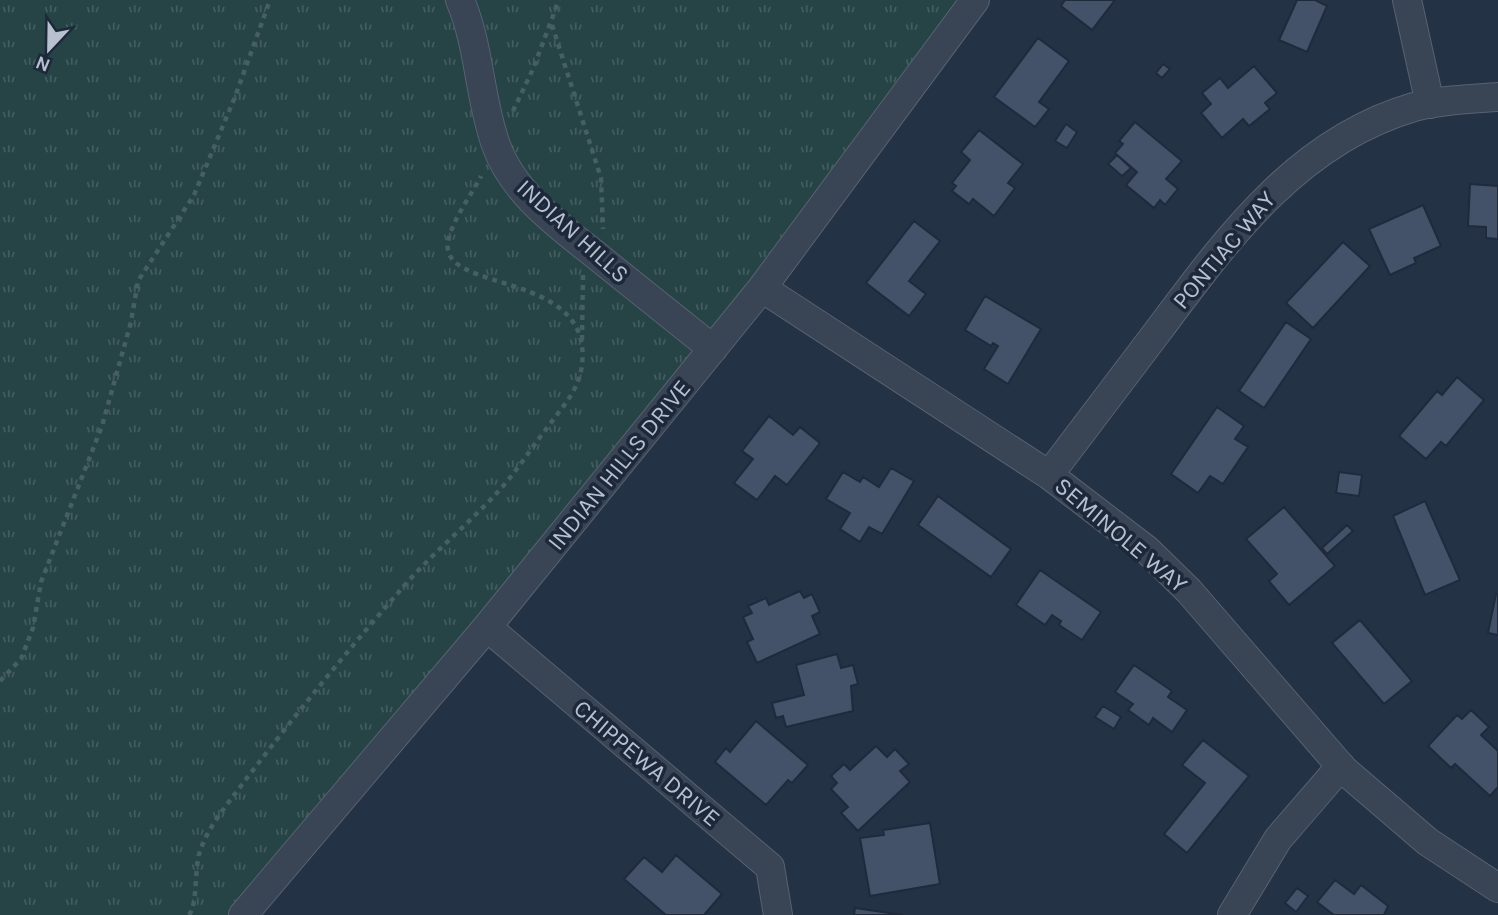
<svg xmlns="http://www.w3.org/2000/svg" width="1498" height="915" font-family="Karla,sans-serif">
<style>
.grass{fill:url(#grass-tufts)}
.building{fill:#435268;stroke:#1f2b3c;stroke-width:2}
.lines{fill:none;stroke-linecap:round;stroke-linejoin:round}
.street-casing{stroke:#576272;stroke-width:30}
.path{stroke:#455f62;stroke-width:4.5;stroke-dasharray:5 5;stroke-linecap:butt}
.street{stroke:#394455;stroke-width:28}
.labels{text-anchor:middle;stroke-width:7;stroke-linejoin:round;paint-order:stroke}
.street-label{font-size:24px;fill:#b6c0ce;stroke:#1d293a}
</style>
<defs>
<pattern id="grass-tufts" width="24" height="20" patternUnits="userSpaceOnUse" patternTransform="scale(1.75)"><rect width="24" height="20" fill="#264346"/><path d="M3 7l-1-3M5 7V3M7 7l1-3M15 17l-1-3M17 17v-4M19 17l1-3" fill="none" stroke="#435c60"/></pattern>
</defs>
<rect width="100%" height="100%" fill="#243245"/>
<!-- grass -->
<path class="grass" d="M 0,0 L 981,0 L 234,915 L 0,915 Z"/>
<!-- building -->
<path class="building" d="M 1065,0 L 1115,0 L 1092,30 L 1061,6 Z
M 1297,0 L 1315,0 L 1327,6 L 1307,52 L 1279,40 Z
M 1038,38 L 1069,61 L 1039,102 L 1049,109 L 1035,127 L 994,97 Z
M 1163,64 L 1170,69 L 1162,78 L 1156,73 Z
M 1254,66 L 1277,93 L 1265,103 L 1270,109 L 1249,126 L 1243,119 L 1222,138 L 1201,113 L 1211,104 L 1202,93 L 1220,78 L 1228,88 Z
M 1135,122 L 1182,161 L 1166,179 L 1178,189 L 1165,205 L 1160,200 L 1154,208 L 1126,185 L 1137,172 L 1115,153 L 1123,144 L 1119,141 Z
M 1066,124 L 1077,132 L 1067,148 L 1055,141 Z
M 979,130 L 1023,164 L 1008,183 L 1015,188 L 994,216 L 973,199 L 969,204 L 952,191 L 956,186 L 952,183 L 970,160 L 961,152 Z
M 1117,155 L 1131,168 L 1122,176 L 1108,164 Z
M 1470,184 L 1498,186 L 1498,239 L 1486,238 L 1486,227 L 1468,226 Z
M 1423,205 L 1441,246 L 1414,258 L 1416,263 L 1390,275 L 1369,229 Z
M 914,221 L 940,241 L 909,281 L 926,294 L 909,316 L 866,283 Z
M 1343,242 L 1370,266 L 1313,328 L 1286,303 Z
M 985,296 L 1041,329 L 1008,384 L 984,369 L 998,346 L 993,343 L 991,346 L 965,330 Z
M 1286,322 L 1311,339 L 1264,408 L 1239,391 Z
M 1457,377 L 1484,400 L 1446,446 L 1441,442 L 1426,459 L 1399,436 L 1437,391 L 1442,395 Z
M 1217,407 L 1244,426 L 1235,439 L 1248,447 L 1223,484 L 1210,476 L 1198,493 L 1171,474 Z
M 769,416 L 793,435 L 800,427 L 820,443 L 787,485 L 775,476 L 757,500 L 734,483 L 753,459 L 742,451 Z
M 891,468 L 914,481 L 882,534 L 869,527 L 860,542 L 840,529 L 850,513 L 826,499 L 843,472 L 860,482 L 863,477 L 879,487 Z
M 1339,472 L 1362,475 L 1359,496 L 1336,493 Z
M 938,496 L 1011,549 L 991,577 L 918,525 Z
M 1425,501 L 1460,580 L 1425,595 L 1393,516 Z
M 1284,507 L 1335,566 L 1289,605 L 1269,581 L 1277,574 L 1246,539 Z
M 1347,525 L 1353,531 L 1327,554 L 1322,548 Z
M 1040,570 L 1101,612 L 1082,640 L 1059,625 L 1061,621 L 1052,615 L 1045,625 L 1016,605 Z
M 800,591 L 804,598 L 812,594 L 820,612 L 812,616 L 820,634 L 757,663 L 747,642 L 753,639 L 743,617 L 752,613 L 748,606 L 766,598 L 769,605 Z
M 1496,594 L 1498,594 L 1498,635 L 1488,633 Z
M 1360,620 L 1412,681 L 1384,704 L 1332,643 Z
M 837,654 L 841,668 L 853,665 L 858,684 L 851,686 L 853,711 L 786,727 L 783,716 L 776,718 L 772,703 L 804,695 L 796,665 Z
M 1134,665 L 1172,691 L 1168,697 L 1187,710 L 1172,732 L 1153,718 L 1149,725 L 1128,710 L 1133,704 L 1115,692 Z
M 1103,706 L 1121,717 L 1114,729 L 1095,717 Z
M 1471,710 L 1489,727 L 1481,735 L 1498,751 L 1498,787 L 1490,796 L 1455,764 L 1451,768 L 1428,746 L 1457,715 L 1462,719 Z
M 756,721 L 808,765 L 792,783 L 788,780 L 766,805 L 715,762 L 726,748 L 730,752 Z
M 1203,740 L 1249,776 L 1187,853 L 1164,834 L 1205,783 L 1182,765 Z
M 876,746 L 887,757 L 895,749 L 909,764 L 900,771 L 910,782 L 858,831 L 841,813 L 848,807 L 831,789 L 837,783 L 831,776 L 844,764 L 850,770 Z
M 930,823 L 940,884 L 870,896 L 860,838 L 884,835 L 883,830 Z
M 676,855 L 722,894 L 704,915 L 666,915 L 624,879 L 644,857 L 662,872 Z
M 1335,880 L 1354,894 L 1361,885 L 1388,906 L 1384,915 L 1334,915 L 1317,902 Z
M 1297,888 L 1308,896 L 1296,912 L 1285,903 Z
M 855,908 L 903,915 L 854,915 Z"/>
<g class="lines">
<!-- street casing -->
<g class="street-casing">
<path id="street" d="M 460,0 C 480,47 479,98 496,145 C 514,197 568,232 608,265 C 643,293 678,321 713,349
M 1407,0 L 1430,104
M 762,288 L 1049,475 L 1147,550 L 1189,591 L 1344,770 L 1428,842 L 1498,888
M 1049,475 C 1085,427 1122,379 1158,331 C 1227,239 1297,141 1414,107 C 1441,100 1470,99 1498,97
M 487,627 L 770,867 L 778,915
M 243,915 L 487,627 L 762,288 L 975,0
M 1232,915 L 1278,839 L 1341,766"/>
</g>
<!-- path -->
<path class="path" d="M 552,25 L 601,178 L 603,229
M 513,111 L 533,69 L 559,0
M 582,340 L 583,275
M 0,681 L 21,659 L 33,628 L 41,582 L 102,426 L 131,322 L 138,281 L 194,195 L 235,97 L 270,0
M 189,915 C 198,904 194,868 200,851 C 207,831 219,815 231,799 C 284,729 340,659 398,593 C 427,558 464,528 495,495 C 515,474 532,447 550,424 C 564,405 580,388 582,364 C 593,269 439,294 448,242 C 452,220 471,196 481,176"/>
<!-- street -->
<use href="#street" class="street"/>
</g>
<g class="labels">
<!-- street labels -->
<g class="street-label">
<text transform="translate(573 231) rotate(42)" y="8">INDIAN HILLS</text>
<text transform="translate(1224 250) rotate(-50)" y="8">PONTIAC WAY</text>
<text transform="translate(619 465) rotate(-51)" y="8">INDIAN HILLS DRIVE</text>
<text transform="translate(1121 535) rotate(40)" y="8">SEMINOLE WAY</text>
<text transform="translate(647 763) rotate(40)" y="8">CHIPPEWA DRIVE</text>
</g>
</g>
<!-- north arrow -->
<g transform="translate(49 49) rotate(202)" stroke="#1d293a" stroke-width="5" paint-order="stroke">
<path d="M0-5L12 26L0 18L-12 26Z" fill="#b6c0ce"/>
<text y="-10" font-size="19" font-weight="bold" text-anchor="middle" fill="#b6c0ce">N</text>
</g>
</svg>
